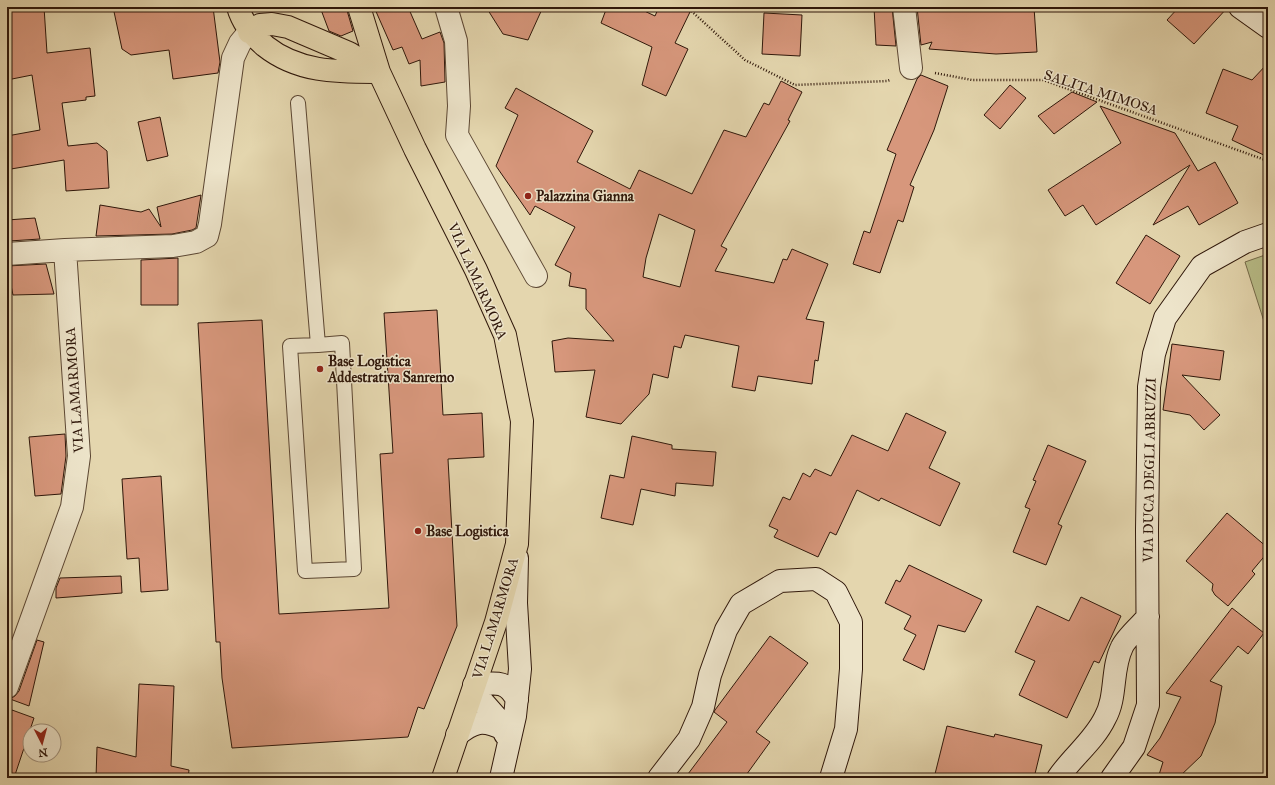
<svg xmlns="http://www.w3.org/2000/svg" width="1275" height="785" font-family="'IM FELL Great Primer',serif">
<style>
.garden{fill:#b8bd88;stroke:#746a49}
.building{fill:#d7977c;stroke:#2f170a;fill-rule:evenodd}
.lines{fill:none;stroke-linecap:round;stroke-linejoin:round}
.lane-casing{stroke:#5c4733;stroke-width:16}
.street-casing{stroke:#5c4733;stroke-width:24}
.secondary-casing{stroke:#2f170a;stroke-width:24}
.primary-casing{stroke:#2f170a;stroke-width:24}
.path{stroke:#2f170a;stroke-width:2.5;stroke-dasharray:1 2;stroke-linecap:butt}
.lane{stroke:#ede4ca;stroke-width:14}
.street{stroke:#ede4ca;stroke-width:22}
.secondary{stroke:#ede4ca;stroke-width:22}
.primary{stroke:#e4d6ae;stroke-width:22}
.poi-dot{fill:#8f2418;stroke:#ede4ca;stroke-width:1.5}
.labels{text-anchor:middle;stroke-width:3;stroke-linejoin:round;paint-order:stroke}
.street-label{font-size:14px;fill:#2f170a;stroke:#ede4ca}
.poi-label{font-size:14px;font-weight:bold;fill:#2f170a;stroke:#ede4ca;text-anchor:start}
</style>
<rect width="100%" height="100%" fill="#e4d6ae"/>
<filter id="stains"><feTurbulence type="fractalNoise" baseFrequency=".005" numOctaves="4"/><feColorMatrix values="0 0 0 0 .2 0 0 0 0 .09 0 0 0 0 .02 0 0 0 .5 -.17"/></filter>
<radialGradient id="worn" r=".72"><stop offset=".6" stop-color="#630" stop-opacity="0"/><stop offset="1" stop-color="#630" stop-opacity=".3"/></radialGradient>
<!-- garden -->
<path class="garden" d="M 1268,254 L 1268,334 L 1245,262 Z"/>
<!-- building -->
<path class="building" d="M 7,7 L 44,7 L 47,53 L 90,48 L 95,96 L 86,97 L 86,100 L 62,103 L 68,146 L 97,143 L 107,151 L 109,188 L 66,191 L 64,160 L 11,169 L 7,145 L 7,136 L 40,130 L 32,75 L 7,80 Z
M 113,7 L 213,7 L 220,62 L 218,73 L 173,79 L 169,50 L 131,55 L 122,49 Z
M 320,7 L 346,7 L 353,31 L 341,36 L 329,31 Z
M 374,7 L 408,7 L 422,39 L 440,32 L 444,43 L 445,82 L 421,86 L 420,60 L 409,64 L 402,47 L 393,50 Z
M 486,7 L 543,7 L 528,40 L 503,34 Z
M 607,7 L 636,7 L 655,16 L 659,7 L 679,7 L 690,12 L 675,43 L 688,49 L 666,96 L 642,85 L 652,47 L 601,23 Z
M 874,7 L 892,7 L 896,46 L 876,45 Z
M 917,7 L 1034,7 L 1037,52 L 996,54 L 929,49 L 932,42 L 921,45 Z
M 1179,7 L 1228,7 L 1194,44 L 1167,20 Z
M 764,13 L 802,15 L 800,56 L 762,54 Z
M 1268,63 L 1268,157 L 1232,140 L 1238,126 L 1206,113 L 1223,69 L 1252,80 Z
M 921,75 L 948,86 L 934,130 L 910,185 L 914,187 L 903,222 L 898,220 L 880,273 L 853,264 L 864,231 L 870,233 L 896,154 L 887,150 L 917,79 Z
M 781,81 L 802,92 L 788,120 L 790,121 L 721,246 L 727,249 L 715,271 L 774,283 L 783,259 L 787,260 L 792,249 L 828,264 L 806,319 L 824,322 L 818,361 L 815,360 L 812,384 L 758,376 L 755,391 L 732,387 L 739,346 L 685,335 L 681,348 L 674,346 L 668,378 L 653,374 L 649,394 L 621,424 L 586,417 L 595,370 L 555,372 L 552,341 L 568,338 L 614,341 L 586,309 L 586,289 L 569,286 L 571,273 L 555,265 L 575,227 L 535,206 L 530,215 L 496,166 L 518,115 L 505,108 L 516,88 L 593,131 L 577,162 L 630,189 L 639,170 L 692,194 L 724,130 L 746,137 L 764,103 L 769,105 ZM 659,214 L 695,230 L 680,287 L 643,277 L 646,258 Z
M 1010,85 L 1026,98 L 1000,129 L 984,115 Z
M 1072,92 L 1097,102 L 1054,134 L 1038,116 Z
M 1100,106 L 1175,133 L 1198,171 L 1215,162 L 1238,203 L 1199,225 L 1188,206 L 1153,225 L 1190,165 L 1096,225 L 1083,205 L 1065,216 L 1048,190 L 1121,143 Z
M 160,117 L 168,156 L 147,161 L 138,122 Z
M 201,195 L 196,228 L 192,230 L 172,234 L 96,236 L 100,205 L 141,212 L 149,209 L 161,227 L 157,207 Z
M 35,218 L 40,239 L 9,241 L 7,220 Z
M 1146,235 L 1180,256 L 1150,304 L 1116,283 Z
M 178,258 L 178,305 L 141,305 L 141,260 Z
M 46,264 L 54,294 L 13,295 L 7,266 Z
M 437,310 L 443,415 L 482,413 L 484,457 L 448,459 L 457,626 L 424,709 L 418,707 L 408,737 L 232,748 L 222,678 L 220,642 L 216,642 L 198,323 L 262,320 L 279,614 L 389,608 L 380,454 L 393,453 L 384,313 Z
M 1172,344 L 1224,351 L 1220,380 L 1182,375 L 1220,415 L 1204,430 L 1190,415 L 1163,410 Z
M 906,413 L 946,432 L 929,468 L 960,483 L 940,526 L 881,498 L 879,501 L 857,490 L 836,535 L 830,532 L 818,557 L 774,537 L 778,530 L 769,526 L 783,497 L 790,500 L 803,473 L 810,477 L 815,469 L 831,476 L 852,435 L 888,451 Z
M 65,434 L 66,456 L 61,494 L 35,496 L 29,437 Z
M 632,436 L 672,445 L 672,449 L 716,452 L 713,486 L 676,483 L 675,496 L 641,489 L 633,525 L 601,518 L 610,475 L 624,478 Z
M 1048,445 L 1086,461 L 1058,524 L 1062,526 L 1046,565 L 1013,552 L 1030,509 L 1025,507 L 1036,481 L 1033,480 Z
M 161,476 L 168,590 L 141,592 L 139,558 L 127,559 L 122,479 Z
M 1227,513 L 1268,548 L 1268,552 L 1252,571 L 1255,574 L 1228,606 L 1215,595 L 1212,590 L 1213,584 L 1186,561 Z
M 909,565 L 982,600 L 965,632 L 938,625 L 924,670 L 903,660 L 916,635 L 904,629 L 911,616 L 885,603 L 896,580 L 900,582 Z
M 121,576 L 122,593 L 56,598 L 56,588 L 60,578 Z
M 1081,597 L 1121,616 L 1099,663 L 1094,661 L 1067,718 L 1019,695 L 1035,661 L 1015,652 L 1037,606 L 1069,621 Z
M 1232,608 L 1264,633 L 1248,654 L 1238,646 L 1210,681 L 1222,686 L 1215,723 L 1201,756 L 1178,778 L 1158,778 L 1163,762 L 1147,755 L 1160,738 L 1181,697 L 1166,693 Z
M 770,636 L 808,663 L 756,732 L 770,742 L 744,778 L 685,778 L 727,722 L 714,712 L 715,710 Z
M 37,640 L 44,642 L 29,706 L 10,699 L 15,696 L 19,691 Z
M 139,684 L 174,686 L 171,766 L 189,770 L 188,778 L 96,778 L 97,747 L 136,757 Z
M 12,710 L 34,718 L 14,778 L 7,778 L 7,723 Z
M 947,726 L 994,737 L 995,734 L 1042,745 L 1034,778 L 934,778 Z"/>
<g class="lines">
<!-- lane casing -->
<g class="lane-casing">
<path id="lane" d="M 298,103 L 318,345 L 290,346 L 305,571 L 354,569 L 342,343 L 318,345"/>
</g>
<!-- street casing -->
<g class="street-casing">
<path id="street" d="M 446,7 L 456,41 L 459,106 L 457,135 L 536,276
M 904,7 L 911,68
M 7,254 L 65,250
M 7,687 L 72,507 L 79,456 L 65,250 L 173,246 L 196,242 L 207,236 L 210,224 L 233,58 L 240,43 L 249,32"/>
</g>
<!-- secondary casing -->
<g class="secondary-casing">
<path id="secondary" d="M 1240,7 L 1268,27
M 503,729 L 497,718 L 482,701 L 474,685 C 494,683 507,679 517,700
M 457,735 C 474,721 483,719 503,729 L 505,734
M 501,778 L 515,716 L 520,669 L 516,603 L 517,558
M 659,778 L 689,739 L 703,707 L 710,675 L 726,630 L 741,604 L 780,581 L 816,579 L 836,592 L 851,622 L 851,669 L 846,729 L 831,778
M 1058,778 C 1072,757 1094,741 1105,718 C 1117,697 1111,669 1122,647 C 1126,638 1141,625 1148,617
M 1112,778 L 1134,747 L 1148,705 L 1147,530 L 1149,387 L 1154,354 L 1165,318 L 1202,266 L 1245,242 L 1268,234"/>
</g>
<!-- primary casing -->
<g class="primary-casing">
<path id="primary" d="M 238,7 C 243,24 252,35 265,46 C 299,73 339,72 379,72
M 359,7 L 379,72 L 415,149 L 476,270 L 505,335 L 522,421 L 517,544 L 496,622 L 443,778
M 249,32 L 260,25 L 272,24 L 288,27 L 349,53 L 379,72"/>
</g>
<!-- path -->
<path class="path" d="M 687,7 L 745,60 L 795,85 L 887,81 L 890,80
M 935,73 L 972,80 L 1043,80 L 1268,161"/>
<!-- lane -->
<use href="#lane" class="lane"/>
<!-- street -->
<use href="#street" class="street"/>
<!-- secondary -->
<use href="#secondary" class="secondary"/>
<!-- primary -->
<use href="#primary" class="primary"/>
</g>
<!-- markers -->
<g class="poi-dot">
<circle cx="528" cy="196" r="4"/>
<circle cx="320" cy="369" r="4"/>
<circle cx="418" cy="531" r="4"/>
</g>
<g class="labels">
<!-- street labels -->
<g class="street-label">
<text transform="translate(1101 92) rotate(18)" y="5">SALITA MIMOSA</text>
<text transform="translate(478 281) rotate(66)" y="5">VIA LAMARMORA</text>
<text transform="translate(74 390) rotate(-94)" y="5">VIA LAMARMORA</text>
<text transform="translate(1149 470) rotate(-89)" y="5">VIA DUCA DEGLI ABRUZZI</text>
<text transform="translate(495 618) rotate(-73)" y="5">VIA LAMARMORA</text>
</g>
<!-- poi labels -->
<g class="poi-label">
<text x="536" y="201">Palazzina Gianna</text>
<text x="328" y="366">Base Logistica<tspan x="328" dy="16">Addestrativa Sanremo</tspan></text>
<text x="426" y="536">Base Logistica</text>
</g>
</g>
<!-- margin -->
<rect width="1275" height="785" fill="none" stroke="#e4d6ae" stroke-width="24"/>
<rect x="8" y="8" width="1259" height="769" fill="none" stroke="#2f170a" stroke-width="2"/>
<rect x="12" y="12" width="1251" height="761" fill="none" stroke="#2f170a"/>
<!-- north arrow -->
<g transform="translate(42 743) rotate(174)"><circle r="19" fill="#ede4ca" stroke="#a1927d"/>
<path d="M0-3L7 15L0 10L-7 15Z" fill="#8f2418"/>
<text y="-6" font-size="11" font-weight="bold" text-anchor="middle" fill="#2f170a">N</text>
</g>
<rect width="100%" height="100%" filter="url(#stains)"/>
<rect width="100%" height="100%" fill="url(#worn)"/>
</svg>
